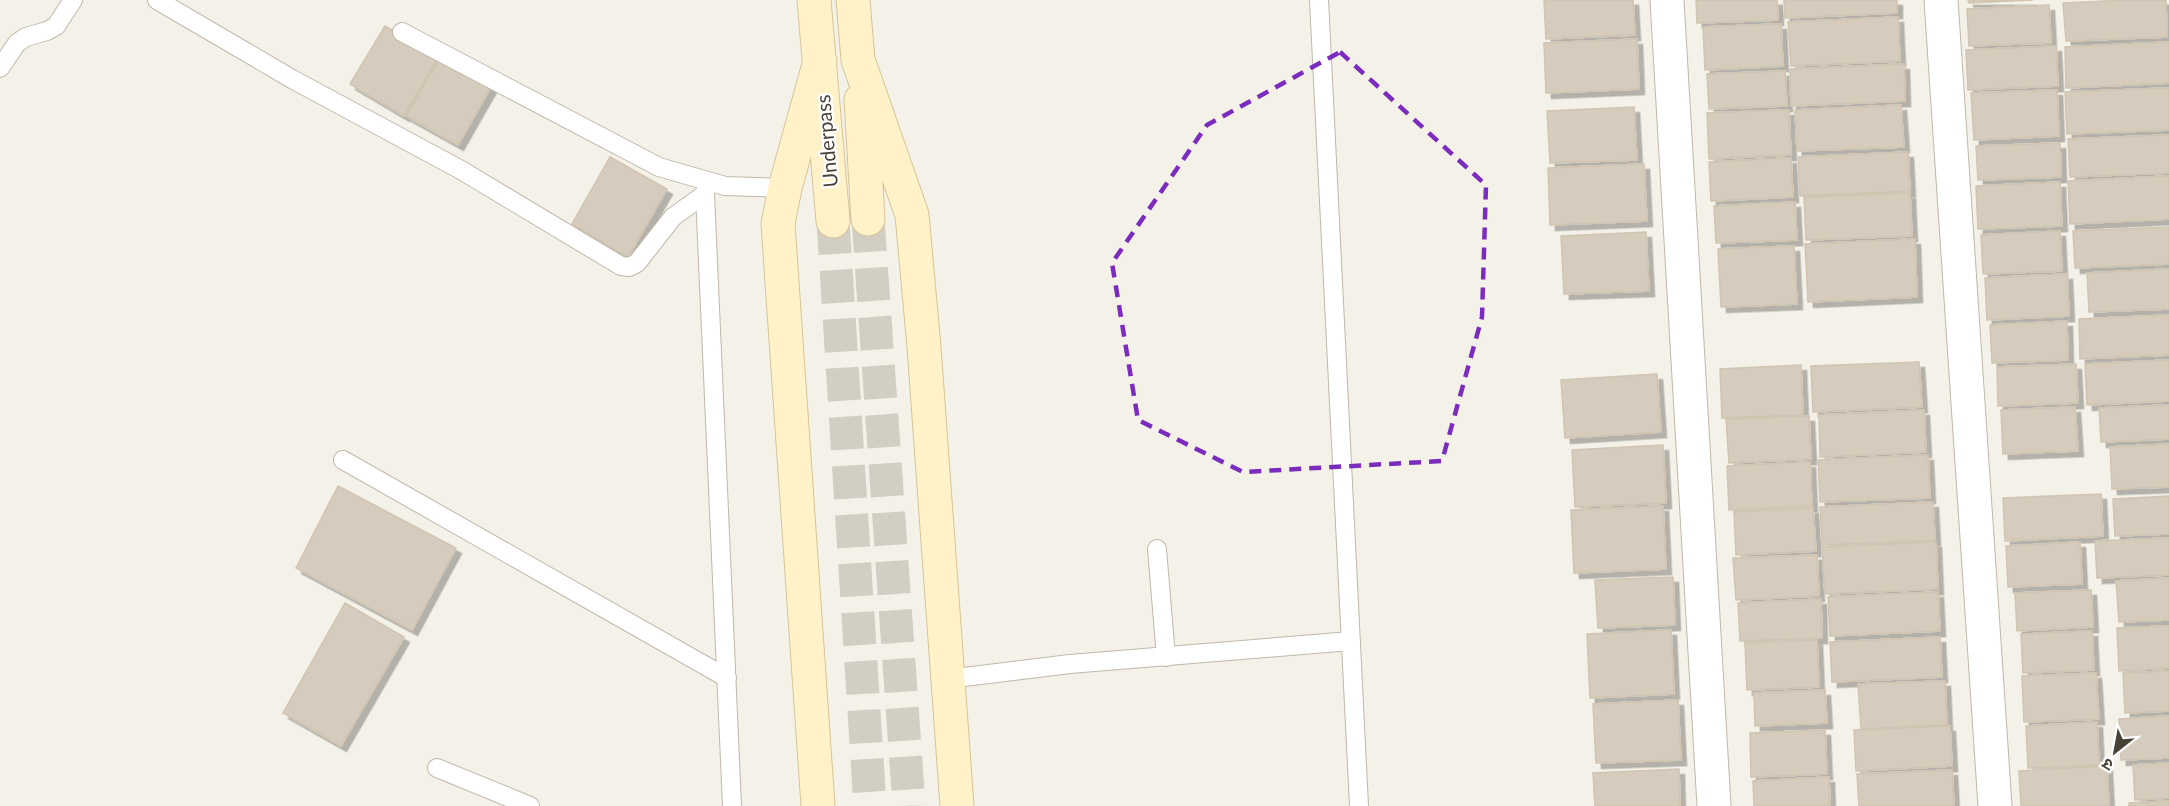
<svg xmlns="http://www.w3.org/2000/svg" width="2169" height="806" font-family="Lato,'Noto Sans Devanagari',sans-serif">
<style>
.building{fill:#d6ccbd;stroke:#d1c4b0;stroke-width:1.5;filter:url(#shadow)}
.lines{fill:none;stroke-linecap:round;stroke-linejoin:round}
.secondary-tunnel{stroke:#d2cec4;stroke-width:33;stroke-dasharray:33 16;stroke-linecap:butt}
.service-casing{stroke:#c0b8aa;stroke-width:20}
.minor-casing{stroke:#c0b8aa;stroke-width:35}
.secondary-casing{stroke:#d5c497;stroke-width:35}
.service{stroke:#fff;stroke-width:18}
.minor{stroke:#fff;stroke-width:33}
.secondary{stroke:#fff1c8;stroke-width:33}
.marked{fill:none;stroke:#7b2cbf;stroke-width:4.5;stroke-dasharray:12 8;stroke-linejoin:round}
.labels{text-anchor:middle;stroke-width:4.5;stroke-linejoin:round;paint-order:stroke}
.street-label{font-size:20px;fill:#484136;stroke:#fff}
</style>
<defs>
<filter id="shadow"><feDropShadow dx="5.5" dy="5.5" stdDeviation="0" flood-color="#0004"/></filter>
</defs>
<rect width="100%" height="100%" fill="#f4f1e8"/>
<!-- building -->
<path class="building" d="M 1544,0 L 1633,0 L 1635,35 L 1546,39 Z
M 1696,0 L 1777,0 L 1778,20 L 1697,23 Z
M 1784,0 L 1897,0 L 1897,13 L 1785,18 Z
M 1968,0 L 2033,0 L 1969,3 Z
M 2127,0 L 2166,0 L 2167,37 L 2066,41 L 2063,3 Z
M 2049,5 L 2051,43 L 1969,46 L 1967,9 Z
M 1898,17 L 1900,61 L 1791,66 L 1788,22 Z
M 1781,24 L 1783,66 L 1705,70 L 1703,27 Z
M 385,26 L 438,58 L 404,116 L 350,84 Z
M 1637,39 L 1639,89 L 1546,93 L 1544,43 Z
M 2169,42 L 2169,83 L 2066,88 L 2065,47 Z
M 2056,46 L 2058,86 L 1968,90 L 1966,50 Z
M 440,58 L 491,87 L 458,145 L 406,116 Z
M 1904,64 L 1905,101 L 1791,106 L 1790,69 Z
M 1785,71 L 1787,106 L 1709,109 L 1707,74 Z
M 2169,88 L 2169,130 L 2067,134 L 2065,92 Z
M 2057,90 L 2059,136 L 1974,140 L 1971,93 Z
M 1901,105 L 1904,147 L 1797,151 L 1795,110 Z
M 1634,107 L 1637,160 L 1550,163 L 1547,111 Z
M 1789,110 L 1791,155 L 1709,159 L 1707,113 Z
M 2169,135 L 2169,173 L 2070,177 L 2068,139 Z
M 2060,143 L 2061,177 L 1978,180 L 1976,146 Z
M 1908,152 L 1910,191 L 1800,196 L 1798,157 Z
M 610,157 L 667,189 L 628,257 L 572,224 Z
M 1791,158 L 1793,197 L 1711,201 L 1709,162 Z
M 1644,164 L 1647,221 L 1550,225 L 1548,168 Z
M 2169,176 L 2169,219 L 2070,224 L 2068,181 Z
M 2060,182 L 2062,226 L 1978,229 L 1976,186 Z
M 1910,193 L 1912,236 L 1806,240 L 1804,197 Z
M 1795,202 L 1797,240 L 1716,243 L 1714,206 Z
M 2169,227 L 2169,264 L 2075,268 L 2073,231 Z
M 2060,231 L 2062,271 L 1983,274 L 1981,235 Z
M 1646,232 L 1649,291 L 1564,294 L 1561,236 Z
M 1915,239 L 1917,297 L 1808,302 L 1805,244 Z
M 1794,246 L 1797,304 L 1721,307 L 1718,249 Z
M 2169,269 L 2169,309 L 2089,312 L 2087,273 Z
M 2067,274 L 2069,316 L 1987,320 L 1985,278 Z
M 2169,315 L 2169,355 L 2080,359 L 2079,319 Z
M 2067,321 L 2068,360 L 1992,363 L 1990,325 Z
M 2169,360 L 2169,401 L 2087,405 L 2085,364 Z
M 1919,362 L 1922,407 L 1813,412 L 1811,366 Z
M 2076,364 L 2078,403 L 1998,406 L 1997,367 Z
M 1801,365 L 1803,415 L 1722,418 L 1720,369 Z
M 1657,374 L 1661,432 L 1565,438 L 1561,380 Z
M 2169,405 L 2169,439 L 2101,442 L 2099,408 Z
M 2075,407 L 2078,451 L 2003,454 L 2001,410 Z
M 1924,410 L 1926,452 L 1820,457 L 1819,415 Z
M 1809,416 L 1811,459 L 1729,463 L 1726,419 Z
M 2169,444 L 2169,487 L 2112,489 L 2110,447 Z
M 1663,445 L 1666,503 L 1575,507 L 1572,450 Z
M 1928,455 L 1930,498 L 1820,502 L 1818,460 Z
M 1810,462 L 1812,506 L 1729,510 L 1727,466 Z
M 338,486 L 456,548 L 412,630 L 296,568 Z
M 2101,494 L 2103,536 L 2005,541 L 2003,498 Z
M 2169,496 L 2169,534 L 2115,536 L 2113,499 Z
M 1933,502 L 1935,540 L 1822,545 L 1820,507 Z
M 1663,506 L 1666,569 L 1574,573 L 1571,510 Z
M 1813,508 L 1816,551 L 1736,555 L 1734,512 Z
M 2169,538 L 2169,575 L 2097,578 L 2095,541 Z
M 1936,542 L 1938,589 L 1825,594 L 1822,547 Z
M 2080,542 L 2082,584 L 2008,587 L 2006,546 Z
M 1817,555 L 1819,596 L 1736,600 L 1733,558 Z
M 1673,577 L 1675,625 L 1598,628 L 1595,580 Z
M 2169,578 L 2169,620 L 2119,622 L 2116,581 Z
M 2091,590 L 2093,627 L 2017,631 L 2015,593 Z
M 1938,592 L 1940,631 L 1830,636 L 1828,597 Z
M 1821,599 L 1822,638 L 1740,641 L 1738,603 Z
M 345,603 L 404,637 L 341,746 L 283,713 Z
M 2169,626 L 2169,668 L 2119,671 L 2117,628 Z
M 1671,630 L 1674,694 L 1590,698 L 1587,634 Z
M 2092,631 L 2094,670 L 2023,673 L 2021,634 Z
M 1940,637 L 1942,677 L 1832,682 L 1830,642 Z
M 1817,640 L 1819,687 L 1747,690 L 1745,643 Z
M 2169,671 L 2169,711 L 2125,713 L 2123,673 Z
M 2096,673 L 2099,719 L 2024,722 L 2022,676 Z
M 1945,681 L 1947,725 L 1861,729 L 1858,684 Z
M 1825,690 L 1827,723 L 1755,726 L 1754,693 Z
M 1678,700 L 1681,760 L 1596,763 L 1593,704 Z
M 2169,716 L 2169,758 L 2121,760 L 2119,719 Z
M 2097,722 L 2099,765 L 2028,768 L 2026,726 Z
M 1950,726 L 1952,766 L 1856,771 L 1854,730 Z
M 1825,730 L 1827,774 L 1751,777 L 1750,733 Z
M 2169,763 L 2169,798 L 2135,800 L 2133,765 Z
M 2107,766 L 2109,806 L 2021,806 L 2019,771 Z
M 1679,769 L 1680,806 L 1595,806 L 1593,773 Z
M 1952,770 L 1954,806 L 1859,806 L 1857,774 Z
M 1829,777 L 1830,806 L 1754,806 L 1753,781 Z
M 2169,801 L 2169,806 L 2129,806 L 2129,803 Z"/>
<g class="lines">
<!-- secondary-tunnel -->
<path class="secondary-tunnel" d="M 868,219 L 909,806
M 833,221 L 870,806"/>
<!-- service casing -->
<g class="service-casing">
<path id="service" d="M 157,0 L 292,79 L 461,170 L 621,266 L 629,267 L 637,263 L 673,217 L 705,194
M 1319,0 L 1359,806
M 402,32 L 659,167 L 725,186 L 785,188
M 0,68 L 17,43 L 26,37 L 47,31 L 56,26 L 73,0
M 707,181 L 705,194 L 732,806
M 343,460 L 727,678
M 1157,549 L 1166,657
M 948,679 L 1070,664 L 1351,641
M 437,768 L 530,806"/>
</g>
<!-- minor casing -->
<g class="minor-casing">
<path id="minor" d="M 1667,0 L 1714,806
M 1941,0 L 1995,806"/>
</g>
<!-- secondary casing -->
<g class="secondary-casing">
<path id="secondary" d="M 814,0 L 833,221
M 853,0 L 858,60 L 912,215 L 924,347 L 957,806
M 861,100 L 868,219
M 818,806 L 778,224 L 785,188 L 820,61"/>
</g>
<!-- service -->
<use href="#service" class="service"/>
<!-- minor -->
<use href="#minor" class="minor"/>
<!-- secondary -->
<use href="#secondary" class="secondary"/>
</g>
<!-- marked area -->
<path class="marked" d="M 1340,52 L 1486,185 L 1482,317 L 1442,461 L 1243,472 L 1138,420 L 1112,263 L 1207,125 Z"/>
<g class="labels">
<!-- street labels -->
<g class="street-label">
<text transform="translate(827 141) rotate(-95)" y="7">Underpass</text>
</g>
</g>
<!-- north arrow -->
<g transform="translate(2115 752) rotate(211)" stroke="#ffffff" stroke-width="4.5" paint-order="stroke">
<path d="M0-4.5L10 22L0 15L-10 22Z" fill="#484136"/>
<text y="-9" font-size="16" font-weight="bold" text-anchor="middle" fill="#484136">उ</text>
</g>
</svg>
